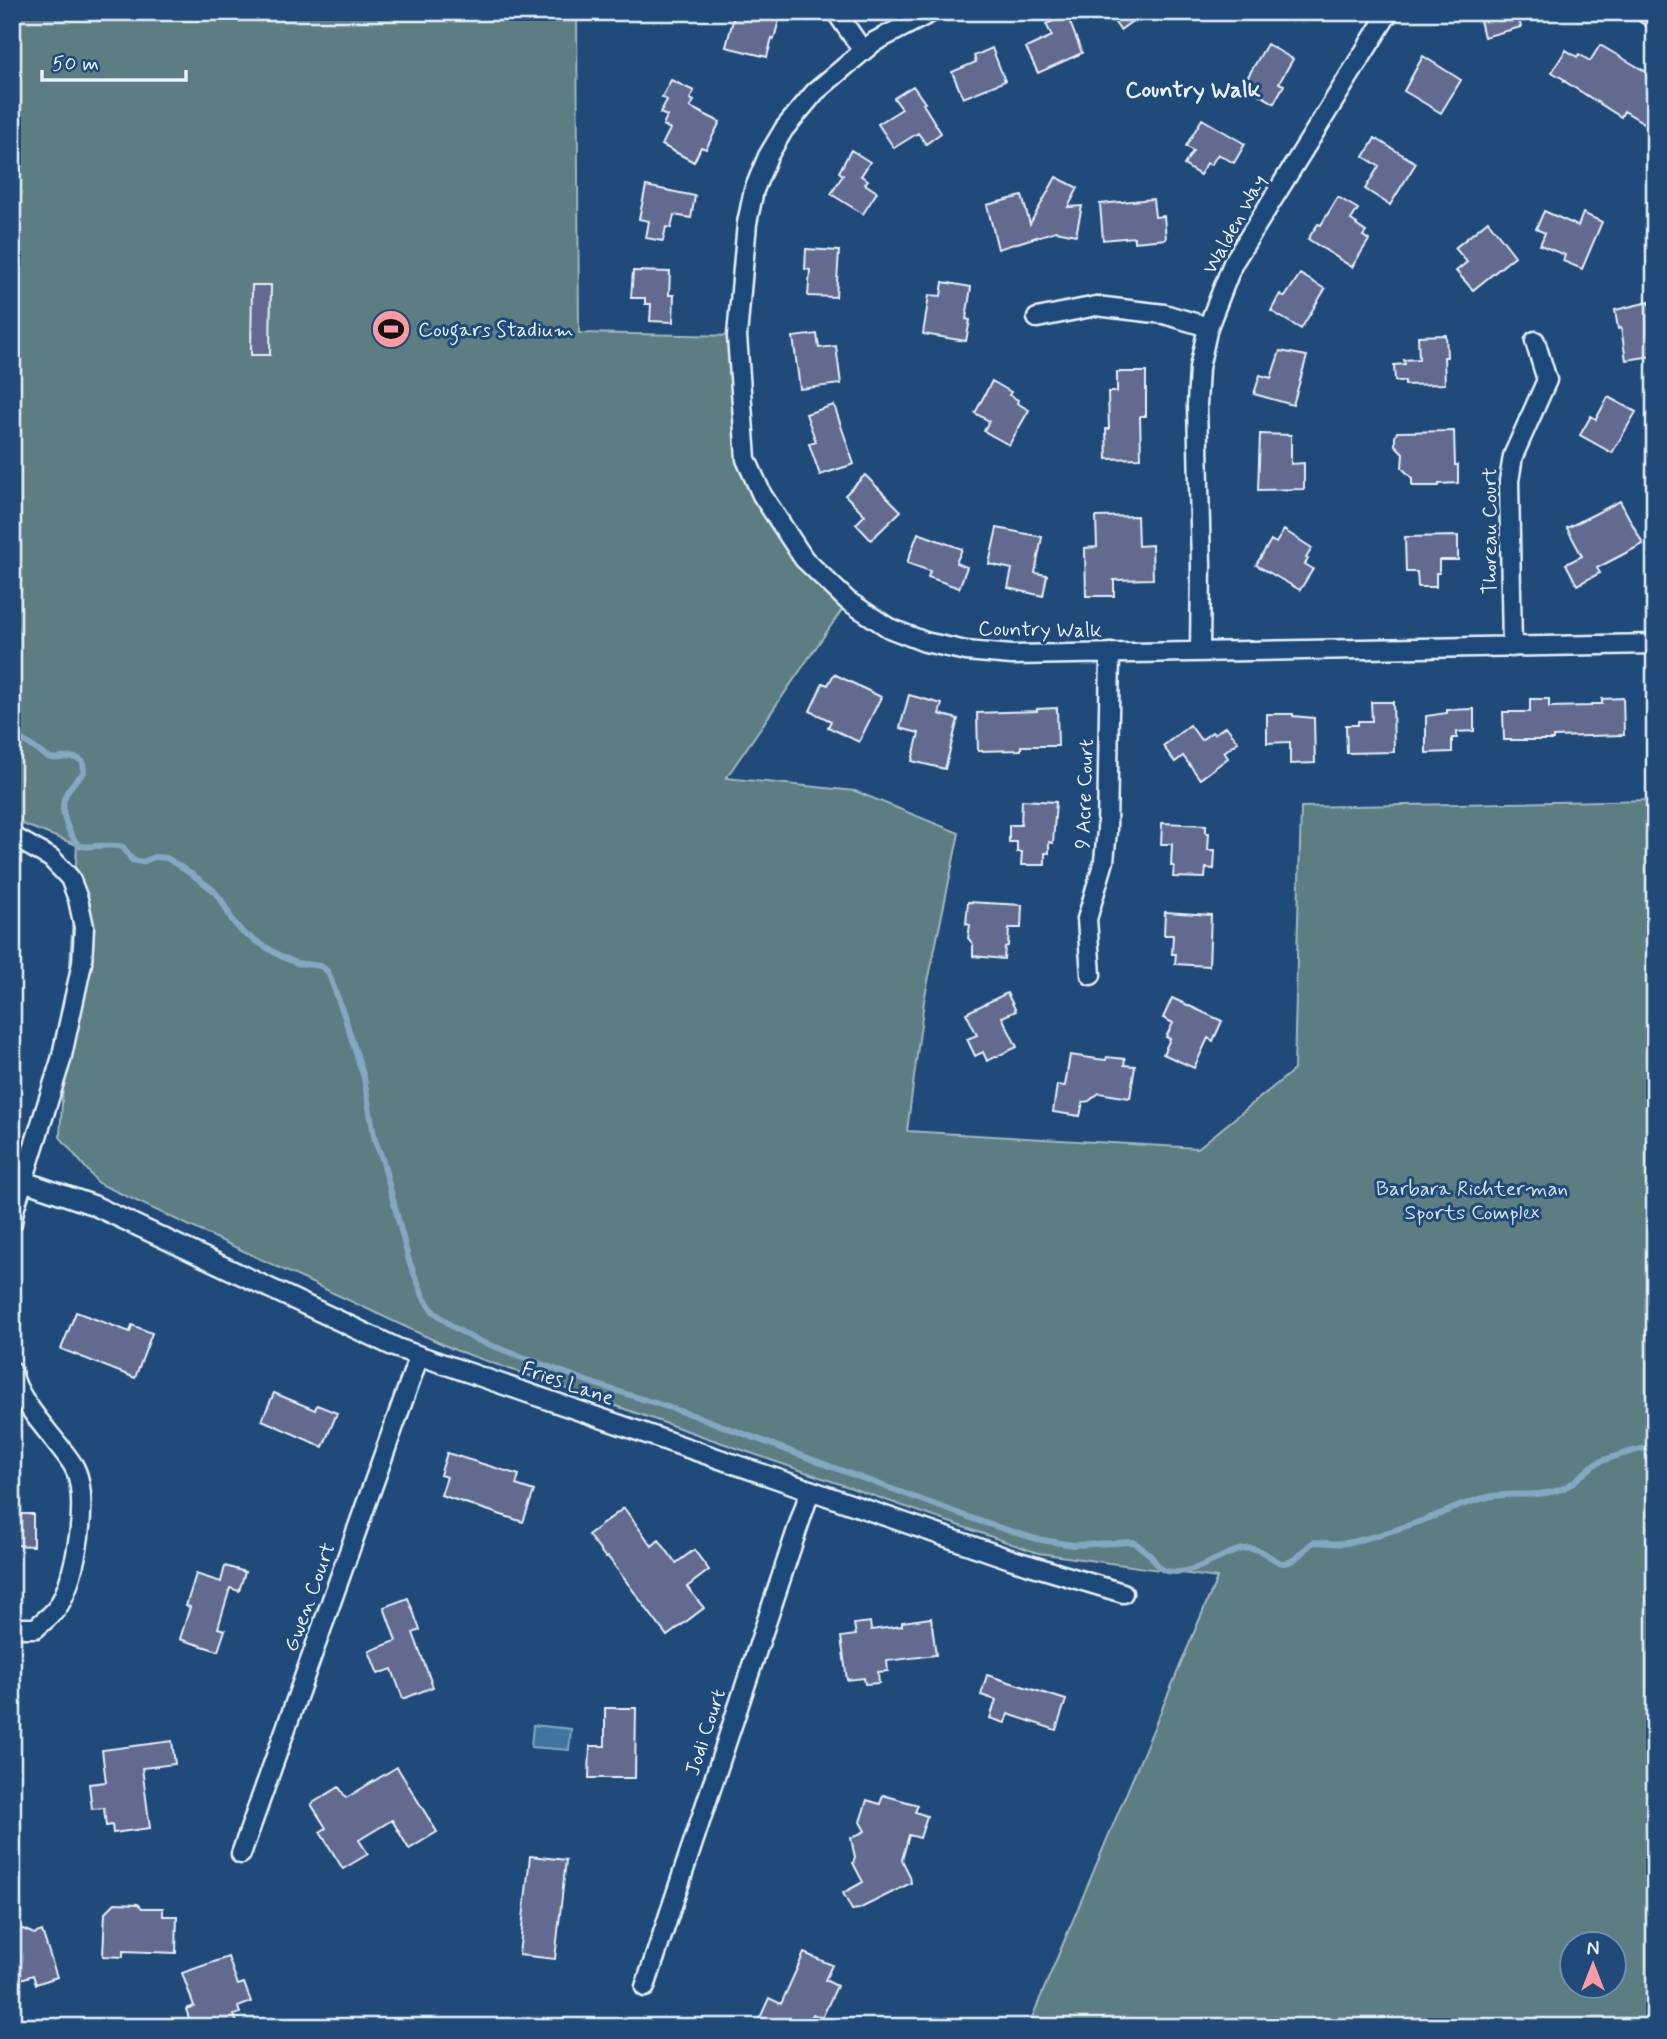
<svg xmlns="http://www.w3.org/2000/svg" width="1667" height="2039" font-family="Mynerve,sans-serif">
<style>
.green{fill:#5c7d82;stroke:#a2b7bd;stroke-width:2;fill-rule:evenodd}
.water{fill:#41769e;stroke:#84a7c2;stroke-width:2}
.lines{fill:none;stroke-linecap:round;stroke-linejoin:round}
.stream{stroke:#84a7c2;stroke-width:6}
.building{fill:#626a90;stroke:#e8f1f8;stroke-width:2}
.minor-casing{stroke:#e8f1f8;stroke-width:23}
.minor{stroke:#1f4a7a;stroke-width:18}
.labels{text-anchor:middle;stroke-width:6;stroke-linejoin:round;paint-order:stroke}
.street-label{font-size:21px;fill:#e8f1f8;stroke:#1f4a7a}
.poi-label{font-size:21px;fill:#e8f1f8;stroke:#1f4a7a;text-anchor:start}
.park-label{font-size:21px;fill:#d3e0e6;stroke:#1f4a7a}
.neighbourhood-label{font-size:23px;font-weight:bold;fill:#e8f1f8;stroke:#1f4a7a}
</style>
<rect width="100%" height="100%" fill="#1f4a7a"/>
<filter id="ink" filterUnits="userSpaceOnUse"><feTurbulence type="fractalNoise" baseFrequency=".0143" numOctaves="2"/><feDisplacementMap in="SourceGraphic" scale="14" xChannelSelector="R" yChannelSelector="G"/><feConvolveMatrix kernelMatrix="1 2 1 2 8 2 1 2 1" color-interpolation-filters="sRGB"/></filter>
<g filter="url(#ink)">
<!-- green -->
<path class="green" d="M 12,12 L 577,12 L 579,333 L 737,336 L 746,459 L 762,495 L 848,601 L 726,778 L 855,791 L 959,833 L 924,1001 L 907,1131 L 1198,1148 L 1294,1070 L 1301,807 L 1655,800 L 1655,2027 L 1028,2027 L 1217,1578 L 1038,1553 L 455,1350 L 98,1183 L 60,1137 L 77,845 L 12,820 ZM 1572,1944 L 1614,1944 L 1614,1986 L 1572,1986 Z"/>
<!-- water -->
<path class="water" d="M 533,1725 L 571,1729 L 569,1750 L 531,1747 Z"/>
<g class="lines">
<!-- stream -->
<path class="stream" d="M 12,736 C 28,739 39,755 51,758 C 63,760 73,753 83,762 L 84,772 C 78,779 70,785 66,794 C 58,810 68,833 79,846 C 94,848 108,843 123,847 L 132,860 L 142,862 L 155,857 L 167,858 L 200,880 L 213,890 L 222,901 L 232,920 L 243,933 L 282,957 L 297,963 L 321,966 L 328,972 L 344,1015 L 364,1078 L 375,1141 L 382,1158 L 409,1261 L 424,1298 L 433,1311 L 453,1327 L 474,1339 L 595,1384 L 699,1417 L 840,1470 L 982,1522 L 1036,1539 L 1073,1545 L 1134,1542 C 1140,1547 1146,1551 1151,1556 C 1156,1563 1158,1568 1166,1571 C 1192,1577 1215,1557 1239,1550 C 1265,1542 1273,1568 1289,1562 C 1299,1559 1305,1547 1314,1542 C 1325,1542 1336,1545 1346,1543 C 1372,1538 1399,1529 1424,1520 C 1444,1513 1463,1503 1484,1498 C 1510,1491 1539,1499 1564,1488 C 1576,1482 1583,1473 1594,1465 C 1603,1459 1644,1447 1655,1447"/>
</g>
<!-- building -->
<path class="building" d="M 735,12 L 754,12 L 779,20 L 774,39 L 772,38 L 767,57 L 726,47 Z
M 1108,12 L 1145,12 L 1120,30 Z
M 1478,12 L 1517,12 L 1521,27 L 1484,37 Z
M 1067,15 L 1082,53 L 1038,73 L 1026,48 L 1052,36 L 1046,24 Z
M 1267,44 L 1293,59 L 1279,83 L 1284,85 L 1274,103 L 1243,85 Z
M 1600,45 L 1655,77 L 1655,106 L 1644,123 L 1624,111 L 1621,117 L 1564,81 L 1565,80 L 1552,72 L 1566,50 L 1577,57 L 1579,54 L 1590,61 Z
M 992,48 L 1005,81 L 963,98 L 952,72 L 976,62 L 974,56 Z
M 1423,56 L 1461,80 L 1441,113 L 1404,91 Z
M 671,80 L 694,91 L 690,99 L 694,101 L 690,107 L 720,122 L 706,149 L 701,147 L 694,162 L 662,145 L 670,129 L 663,125 L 667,116 L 660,113 L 667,100 L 662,97 Z
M 913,86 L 925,103 L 923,104 L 941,133 L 926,144 L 918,133 L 894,148 L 878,124 L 902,109 L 894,98 Z
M 1202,119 L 1245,144 L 1234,163 L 1218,154 L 1211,165 L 1207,163 L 1200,175 L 1184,165 L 1193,151 L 1186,146 Z
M 1375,138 L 1416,163 L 1390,205 L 1365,189 L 1379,166 L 1364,157 Z
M 851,150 L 870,162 L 861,176 L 868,180 L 865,184 L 877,192 L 863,214 L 831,194 L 843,175 L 839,172 Z
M 1056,177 L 1078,188 L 1068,207 L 1082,206 L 1076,235 L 1056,231 L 998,249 L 987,205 L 1022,196 L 1030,224 Z
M 646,186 L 695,196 L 691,218 L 674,215 L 671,228 L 666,227 L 663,241 L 646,238 L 649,221 L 639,219 Z
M 1338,197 L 1358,209 L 1351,220 L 1357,224 L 1356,225 L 1366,232 L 1363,236 L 1369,240 L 1352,267 L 1308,239 L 1318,224 L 1321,225 Z
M 1153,199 L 1155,217 L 1164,216 L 1166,239 L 1134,242 L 1134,237 L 1103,240 L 1100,204 Z
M 1544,211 L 1578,226 L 1583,213 L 1602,222 L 1582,269 L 1563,261 L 1565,255 L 1540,245 L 1545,233 L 1536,229 Z
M 1488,221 L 1515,256 L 1473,290 L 1456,271 L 1467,262 L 1455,248 Z
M 806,249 L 839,251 L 836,297 L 808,296 L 810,270 L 805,269 Z
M 633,271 L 670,272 L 669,295 L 674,295 L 673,322 L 650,321 L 651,304 L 645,304 L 645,298 L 631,298 Z
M 1300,274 L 1325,289 L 1301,329 L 1271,311 L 1280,294 L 1285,297 Z
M 943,282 L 971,287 L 966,319 L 970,320 L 966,341 L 923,334 L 929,295 L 941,296 Z
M 252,285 L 271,285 L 270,355 L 251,355 Z
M 1649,302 L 1649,304 L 1655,303 L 1655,342 L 1651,342 L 1653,356 L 1626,360 L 1621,328 L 1618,329 L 1615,310 Z
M 817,334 L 819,348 L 836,346 L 841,384 L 800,389 L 793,337 Z
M 1446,335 L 1447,357 L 1444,357 L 1445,384 L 1405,385 L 1405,381 L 1395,381 L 1394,365 L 1405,364 L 1404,360 L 1419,359 L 1418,336 Z
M 1280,351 L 1307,356 L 1293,405 L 1254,394 L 1260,375 L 1271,378 Z
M 1117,372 L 1146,372 L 1146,416 L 1140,416 L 1141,458 L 1107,459 L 1106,429 L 1109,429 L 1108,392 L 1117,392 Z
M 992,381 L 1011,392 L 1009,395 L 1018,400 L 1017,403 L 1029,410 L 1009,445 L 984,431 L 989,421 L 975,413 Z
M 1608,397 L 1636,412 L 1612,453 L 1580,435 L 1591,416 L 1596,419 Z
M 834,405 L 854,464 L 820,475 L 809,444 L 816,442 L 806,414 Z
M 1454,431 L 1455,465 L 1458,465 L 1458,483 L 1439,484 L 1439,486 L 1412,486 L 1412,478 L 1402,468 L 1403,453 L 1395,445 L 1395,437 L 1397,432 Z
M 1260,434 L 1291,435 L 1291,464 L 1304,463 L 1304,489 L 1258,490 Z
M 865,475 L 901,511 L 871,540 L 856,524 L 865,515 L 845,495 Z
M 1620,501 L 1643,544 L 1597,568 L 1600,573 L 1577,585 L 1566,564 L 1582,556 L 1567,528 Z
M 1137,516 L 1138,546 L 1152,545 L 1153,579 L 1114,580 L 1114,596 L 1086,596 L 1085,548 L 1097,547 L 1096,517 Z
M 997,528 L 1042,537 L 1035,573 L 1047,575 L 1043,596 L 1008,588 L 1012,569 L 989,564 Z
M 1284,530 L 1312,548 L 1306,558 L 1308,559 L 1305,564 L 1313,569 L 1300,590 L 1256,565 L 1271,540 L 1276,543 Z
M 918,533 L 962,549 L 956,563 L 967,567 L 959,588 L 928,577 L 930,571 L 907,563 Z
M 1458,536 L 1458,560 L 1439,560 L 1439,573 L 1436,573 L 1436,587 L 1418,587 L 1417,572 L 1406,572 L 1405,537 Z
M 834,674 L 881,697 L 859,742 L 828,727 L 831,721 L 810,711 L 823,683 L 828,685 Z
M 909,695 L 942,704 L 939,714 L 958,719 L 945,769 L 912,761 L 919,733 L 900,728 Z
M 1623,698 L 1624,735 L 1553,737 L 1553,740 L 1504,740 L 1503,712 L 1530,712 L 1530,699 L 1549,699 L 1549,707 L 1591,706 L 1591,704 L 1602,704 L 1602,699 Z
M 1371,702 L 1393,702 L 1394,752 L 1347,753 L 1346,725 L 1358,725 L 1358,721 L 1372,721 Z
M 1057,708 L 1058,746 L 1021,746 L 1021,750 L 978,751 L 977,713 L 1037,711 L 1037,709 Z
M 1474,709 L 1474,731 L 1457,732 L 1457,738 L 1452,738 L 1452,752 L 1426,753 L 1426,716 L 1447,713 L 1447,710 Z
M 1267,714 L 1293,714 L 1293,716 L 1314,718 L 1315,763 L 1290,764 L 1290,742 L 1267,743 Z
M 1190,725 L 1201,740 L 1212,732 L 1214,734 L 1226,726 L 1238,742 L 1224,752 L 1228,758 L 1200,779 L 1183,756 L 1175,762 L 1163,746 Z
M 1022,800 L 1056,802 L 1053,843 L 1049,842 L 1049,853 L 1045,853 L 1045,865 L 1021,865 L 1022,852 L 1017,852 L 1017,842 L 1009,842 L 1009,825 L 1021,825 Z
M 1162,823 L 1206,825 L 1206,833 L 1209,833 L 1208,850 L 1215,850 L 1214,869 L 1206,868 L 1205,878 L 1173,877 L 1174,866 L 1171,866 L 1172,844 L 1161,844 Z
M 968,902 L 1022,905 L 1021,928 L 1009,928 L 1008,946 L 1005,947 L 1004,959 L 973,956 L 973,944 L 968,938 L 970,925 L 966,924 Z
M 1165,912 L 1211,915 L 1209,966 L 1175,964 L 1176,954 L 1172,954 L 1173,935 L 1164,935 Z
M 1007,993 L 1016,1011 L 1002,1017 L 1017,1047 L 987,1061 L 983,1052 L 975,1056 L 967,1039 L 977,1035 L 966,1013 Z
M 1172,998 L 1222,1021 L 1213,1041 L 1208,1038 L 1194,1068 L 1163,1054 L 1170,1039 L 1166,1037 L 1173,1023 L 1163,1018 Z
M 1070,1055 L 1097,1059 L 1106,1060 L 1107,1057 L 1125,1059 L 1124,1065 L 1135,1066 L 1130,1098 L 1099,1093 L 1089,1101 L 1083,1102 L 1080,1116 L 1053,1112 L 1057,1085 L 1065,1086 Z
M 76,1312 L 130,1332 L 132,1325 L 152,1333 L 135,1378 L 61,1349 Z
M 274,1393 L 315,1410 L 317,1405 L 337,1413 L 323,1447 L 262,1420 Z
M 447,1453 L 519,1475 L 516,1485 L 534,1491 L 523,1522 L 441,1495 L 447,1477 L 440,1475 Z
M 624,1508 L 652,1546 L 659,1540 L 676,1563 L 694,1550 L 709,1570 L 687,1587 L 704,1608 L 667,1636 L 608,1557 L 606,1558 L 588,1535 Z
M 12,1514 L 33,1514 L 33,1546 L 12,1545 Z
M 225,1566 L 245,1572 L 239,1591 L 230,1588 L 218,1628 L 225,1630 L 218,1651 L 180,1639 L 190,1607 L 186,1606 L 196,1574 L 221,1582 Z
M 408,1598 L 420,1630 L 413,1633 L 433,1687 L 403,1699 L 392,1669 L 378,1674 L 369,1651 L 396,1641 L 384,1607 Z
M 931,1618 L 936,1655 L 887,1661 L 888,1671 L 878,1672 L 879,1683 L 865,1684 L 864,1678 L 847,1680 L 841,1637 L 856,1635 L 854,1624 L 870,1622 L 871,1630 L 902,1626 L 902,1622 Z
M 987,1675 L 1066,1700 L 1056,1730 L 1008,1714 L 1005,1723 L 990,1718 L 996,1700 L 981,1695 Z
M 605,1708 L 636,1708 L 635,1778 L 589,1778 L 590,1746 L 605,1746 Z
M 172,1741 L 175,1764 L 142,1768 L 150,1828 L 113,1833 L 112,1825 L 106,1826 L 104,1808 L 92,1809 L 89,1784 L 106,1782 L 102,1750 Z
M 397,1767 L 437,1832 L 409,1849 L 392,1820 L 359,1840 L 368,1854 L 343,1869 L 320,1832 L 326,1828 L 311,1804 L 339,1787 L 346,1798 Z
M 883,1795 L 918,1805 L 915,1812 L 927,1816 L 920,1838 L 909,1835 L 902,1860 L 910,1876 L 911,1883 L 859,1909 L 852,1910 L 843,1893 L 863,1882 L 853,1863 L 855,1858 L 851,1838 L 865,1831 L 860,1822 L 867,1800 L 880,1804 Z
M 530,1856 L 566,1860 L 555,1959 L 519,1955 Z
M 115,1903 L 138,1904 L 142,1908 L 163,1908 L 163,1916 L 177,1916 L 176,1953 L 123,1951 L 123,1957 L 103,1956 L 105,1913 Z
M 23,1929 L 34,1934 L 42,1931 L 57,1977 L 36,1984 L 33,1975 L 12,1982 L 12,1932 Z
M 804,1953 L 832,1965 L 825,1980 L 837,1986 L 822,2018 L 813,2014 L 807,2027 L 773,2027 L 759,2020 L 769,1998 L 781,2004 Z
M 228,1957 L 238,1985 L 244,1983 L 251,2002 L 238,2007 L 240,2013 L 234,2015 L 237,2023 L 227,2027 L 221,2027 L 220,2022 L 206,2027 L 192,2027 L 186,2009 L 194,2006 L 182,1973 Z"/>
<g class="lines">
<!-- minor casing -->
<g class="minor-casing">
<path id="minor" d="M 836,12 L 863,51
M 932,12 L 874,42 L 815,92 L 784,129 L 768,156 L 754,190 L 747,223 L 737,336 L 746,459 L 762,495 L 804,559 L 848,601 L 889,628 L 925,642 L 966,651 L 1012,655 L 1655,644
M 1644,12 L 1655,19
M 1037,318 L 1096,306 L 1164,314 L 1208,327
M 1512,647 L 1509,481 L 1513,456 L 1547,380 L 1535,341
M 1200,652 L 1201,565 L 1197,405 L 1199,368 L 1208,327 L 1233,263 L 1389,12
M 12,836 L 51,858 L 70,878 L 78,899 L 84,927 L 82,963 L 61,1060 L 23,1181 L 14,1210 L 12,1223
M 1091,975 L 1087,919 L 1104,861 L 1107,831 L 1110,653
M 12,1181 L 23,1181 L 93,1205 L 397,1348 L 1013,1560 L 1123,1593
M 12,1371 C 17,1402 56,1438 73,1465 C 91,1494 76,1577 59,1605 C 54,1614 43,1621 36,1628 L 12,1628
M 241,1854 L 419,1356
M 645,1987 L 810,1491"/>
</g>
<!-- minor -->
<use href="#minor" class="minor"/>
</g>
</g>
<!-- icons -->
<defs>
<g id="stadium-disc" transform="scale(2.0125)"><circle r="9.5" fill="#ff9aa2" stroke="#1f4a7a"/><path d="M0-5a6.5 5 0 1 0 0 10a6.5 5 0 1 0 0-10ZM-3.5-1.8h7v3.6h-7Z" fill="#111"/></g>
</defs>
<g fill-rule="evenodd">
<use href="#stadium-disc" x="391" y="329"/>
</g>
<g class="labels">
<!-- street labels -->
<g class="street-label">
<text transform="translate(1234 224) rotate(-61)" y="7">Walden Way</text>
<text transform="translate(1489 531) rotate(-90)" y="7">Thoreau Court</text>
<text transform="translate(1040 629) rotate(1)" y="7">Country Walk</text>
<text transform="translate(1084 794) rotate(-88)" y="7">9 Acre Court</text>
<text transform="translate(568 1383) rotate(19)" y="7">Fries Lane</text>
<text transform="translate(309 1597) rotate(-70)" y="7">Gwen Court</text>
<text transform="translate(705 1732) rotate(-72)" y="7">Jodi Court</text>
</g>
<!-- poi labels -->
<g class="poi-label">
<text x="418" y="336">Cougars Stadium</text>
</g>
<!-- park labels -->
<g class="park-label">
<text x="1472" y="1195">Barbara Richterman<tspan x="1472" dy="24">Sports Complex</tspan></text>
</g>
<!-- neighbourhood labels -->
<g class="neighbourhood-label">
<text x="1193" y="97">Country Walk</text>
</g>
</g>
<!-- margin -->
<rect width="1667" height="2039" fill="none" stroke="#1f4a7a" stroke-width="42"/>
<rect x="21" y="21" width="1625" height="1997" fill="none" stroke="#e8f1f8" stroke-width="2.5" filter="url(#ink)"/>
<!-- north arrow -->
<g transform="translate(1593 1965)"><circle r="33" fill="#1f4a7a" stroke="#6f8dac" stroke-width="2"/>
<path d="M0-5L12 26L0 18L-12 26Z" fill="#ff9aa2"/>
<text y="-10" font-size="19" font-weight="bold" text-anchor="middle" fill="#e8f1f8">N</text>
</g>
<!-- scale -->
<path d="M42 70v10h144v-10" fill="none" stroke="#e8f1f8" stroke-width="3.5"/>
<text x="52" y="70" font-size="21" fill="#e8f1f8" stroke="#1f4a7a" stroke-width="5" paint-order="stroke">50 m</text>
</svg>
